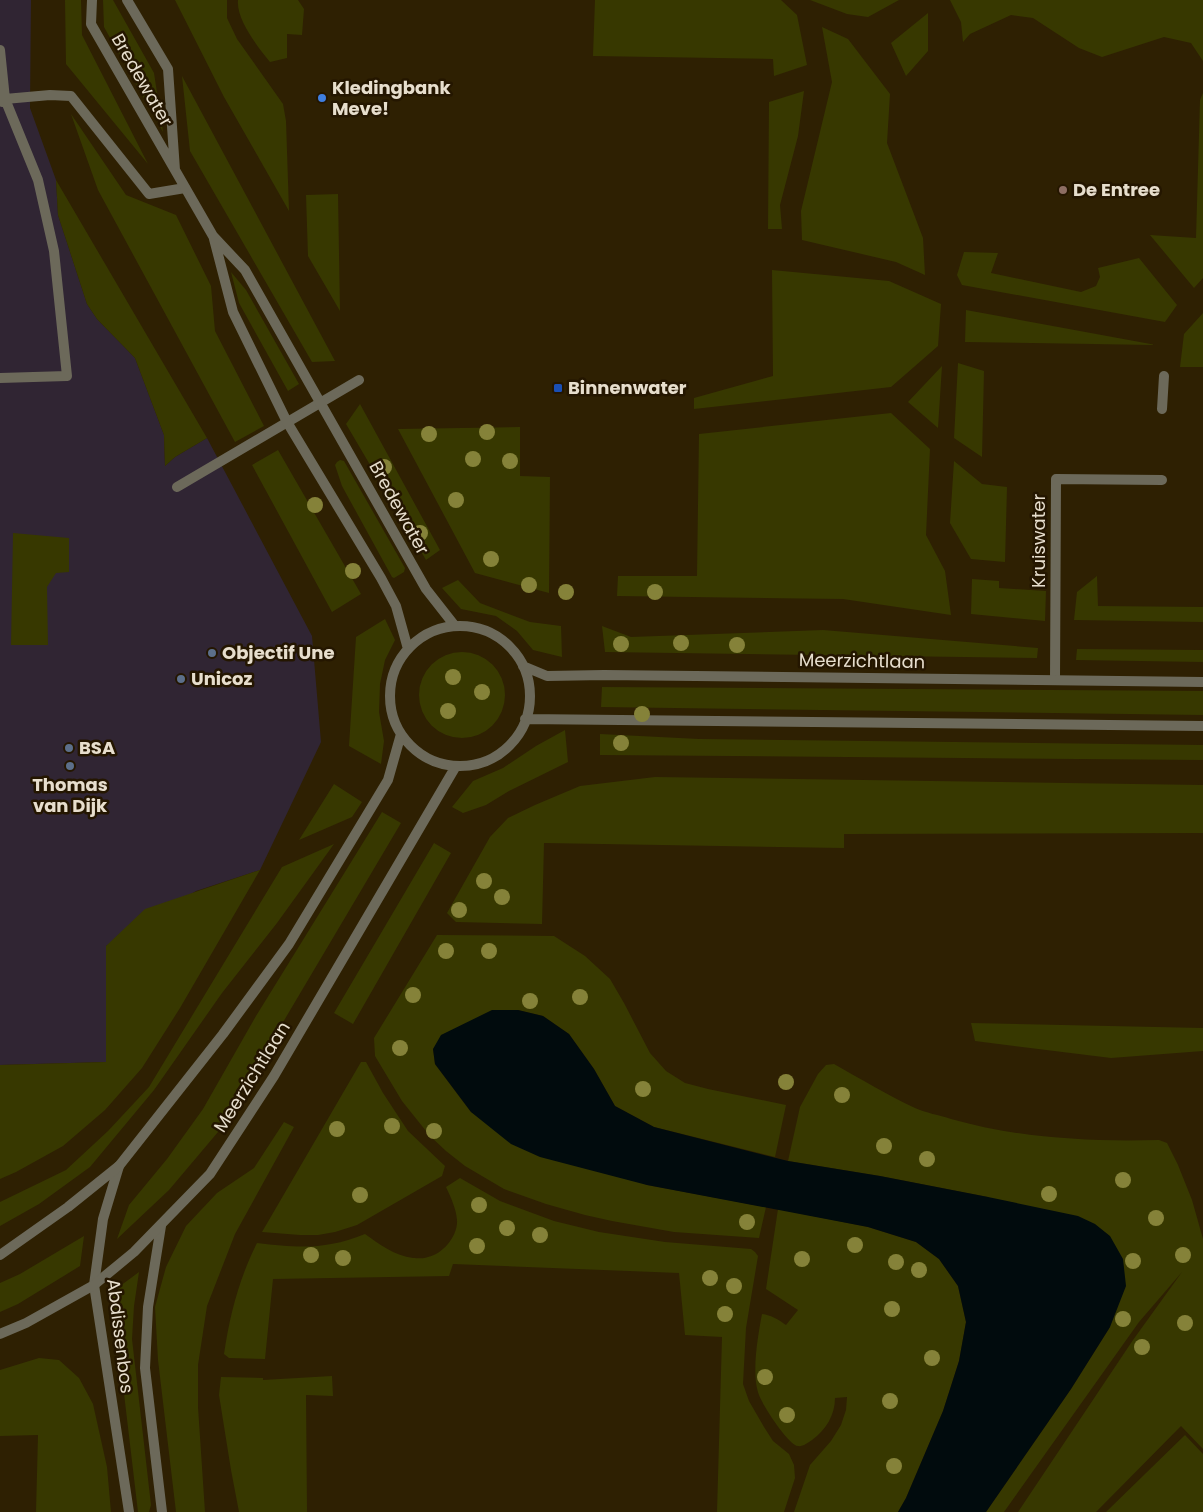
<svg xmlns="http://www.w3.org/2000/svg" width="1203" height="1512" font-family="Poppins,sans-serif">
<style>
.commercial{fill:#302533}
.green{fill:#373800}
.water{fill:#010b0d}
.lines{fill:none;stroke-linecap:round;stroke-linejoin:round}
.service{stroke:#6c695a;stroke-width:10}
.minor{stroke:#6c695a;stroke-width:10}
.tertiary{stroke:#6c695a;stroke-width:10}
.tree{fill:#858239}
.shop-dot{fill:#3f7fe0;stroke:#241600;stroke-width:2}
.education-dot{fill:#8d6e63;stroke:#241600;stroke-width:2}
.transit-dot{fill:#1a4fb4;stroke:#241600;stroke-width:2}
.service-dot{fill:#5c6f8a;stroke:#241600;stroke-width:2}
.labels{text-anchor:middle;stroke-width:5;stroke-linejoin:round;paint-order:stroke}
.street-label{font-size:18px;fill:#e7decd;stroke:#241600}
.poi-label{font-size:18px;font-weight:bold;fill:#e7decd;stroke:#241600;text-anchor:start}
</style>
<rect width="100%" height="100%" fill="#2e2002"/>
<!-- commercial -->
<path class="commercial" d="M 0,0 L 31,0 L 30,108 L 56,180 L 58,215 L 87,304 L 97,319 L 135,358 L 164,435 L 165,466 L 175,457 L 207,438 L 312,636 L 321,742 L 260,870 L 196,891 L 106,946 L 106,1062 L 0,1065 Z"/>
<!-- green -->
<path class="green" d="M 65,0 L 81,0 L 82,35 L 148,164 L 66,64 Z
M 103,0 L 113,0 L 154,73 L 163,132 L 104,27 Z
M 175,0 L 227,0 L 227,18 L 237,39 L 283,104 L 286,121 L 289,211 L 224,97 Z
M 238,0 L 298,0 L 304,9 L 302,35 L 287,34 L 287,58 L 270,62 C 258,47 236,20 238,0 Z
M 595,0 L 781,0 L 797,15 L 807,65 L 774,76 L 773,59 L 593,56 Z
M 810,0 L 899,0 L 868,17 L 847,14 Z
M 950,0 L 1203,0 L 1203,61 L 1191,43 L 1164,37 L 1102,57 L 1079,48 L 1033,18 L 1011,15 L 970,34 L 963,42 L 961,22 Z
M 928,13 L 928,51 L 906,76 L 891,43 Z
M 822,27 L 848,39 L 890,94 L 887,143 L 923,238 L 925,275 L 896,262 L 802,240 L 801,211 L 832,82 Z
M 182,76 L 335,361 L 312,362 L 190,151 Z
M 804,91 L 798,136 L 780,205 L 782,229 L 768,229 L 769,102 Z
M 1203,93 L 1203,278 L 1194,288 L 1150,235 L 1196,238 L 1200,100 Z
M 71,114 L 126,195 L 176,215 L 211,286 L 215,331 L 264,426 L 235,442 L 98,190 Z
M 56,180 L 207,438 L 175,457 L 165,466 L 164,435 L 135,358 L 97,319 L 87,304 L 58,215 Z
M 338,194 L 340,311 L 308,256 L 306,195 Z
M 964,252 L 998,253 L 991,273 L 1081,292 L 1096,286 L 1100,277 L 1098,268 L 1139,258 L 1177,305 L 1165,322 L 962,285 L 957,275 Z
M 772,270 L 889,281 L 941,304 L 938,346 L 891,387 L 694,409 L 694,398 L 773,376 Z
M 231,272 L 246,290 L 299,384 L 288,391 L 239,303 Z
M 966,310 L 1156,345 L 965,342 Z
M 1203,313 L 1203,367 L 1180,367 L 1184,334 Z
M 958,363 L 984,371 L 982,457 L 954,438 Z
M 942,366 L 938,428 L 908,402 Z
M 360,404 L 440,550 L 426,560 L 346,424 Z
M 891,413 L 930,449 L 926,535 L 945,571 L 951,615 L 843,599 L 617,596 L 618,576 L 697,576 L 699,434 Z
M 520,427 L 520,476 L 550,477 L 549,593 L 475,573 L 398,429 Z
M 278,450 L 361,594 L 332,612 L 252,465 Z
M 340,460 L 344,461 L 405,568 L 404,572 L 394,578 L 392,577 L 342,486 L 335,465 L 337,462 Z
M 954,461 L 982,484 L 1007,487 L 1005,562 L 971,559 L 950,523 Z
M 13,533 L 69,538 L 69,572 L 56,573 L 47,587 L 48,645 L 11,645 Z
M 1097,576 L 1098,606 L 1203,607 L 1203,622 L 1074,620 L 1077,592 Z
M 972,579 L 999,581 L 999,588 L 1046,591 L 1045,621 L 971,614 Z
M 458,580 L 480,603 L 530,622 L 561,626 L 562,657 L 533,650 L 517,631 L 496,616 L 461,609 L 442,588 Z
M 385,619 L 395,640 L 385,660 L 380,684 L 379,712 L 384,741 L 381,764 L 349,746 L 356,637 Z
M 602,626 L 631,637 L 823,630 L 1038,648 L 1037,658 L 605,652 Z
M 1077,649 L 1203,650 L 1203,662 L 1076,660 Z
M419 695a43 43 0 1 1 86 0a43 43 0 1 1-86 0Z
M 602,687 L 1203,691 L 1203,715 L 601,707 Z
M 565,730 L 568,762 L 509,791 L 486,805 L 463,813 L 452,807 L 473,781 L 503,768 L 536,746 Z
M 600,734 L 699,739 L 1203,745 L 1203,760 L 600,755 Z
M 655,777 L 1203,785 L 1203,833 L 844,834 L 844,848 L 544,843 L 542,924 L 456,922 L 447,913 L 490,837 L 508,818 L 535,805 L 580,786 Z
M 334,784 L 362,802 L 352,817 L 299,840 Z
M 382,812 L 401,823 L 218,1132 L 169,1190 L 117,1239 L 129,1205 L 167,1159 L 203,1109 L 256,1016 Z
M 434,843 L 451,853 L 353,1024 L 334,1013 Z
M 334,844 L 277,923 L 222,993 L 154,1090 L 90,1167 L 39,1204 L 0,1226 L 0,1202 L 66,1170 L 108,1131 L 149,1087 L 282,867 Z
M 260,870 L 180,1008 L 142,1068 L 105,1110 L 63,1146 L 16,1172 L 0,1179 L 0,1065 L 106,1062 L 106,946 L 145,909 Z
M 437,935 L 554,936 L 585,956 L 610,979 L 624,1003 L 650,1053 L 666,1071 L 685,1083 L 708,1089 L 786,1105 L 775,1157 L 654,1127 L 615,1106 L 594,1069 L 569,1034 L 543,1016 L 518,1010 L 433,1049 L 435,1064 L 471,1112 L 647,1185 L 766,1207 L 759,1238 L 674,1232 L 612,1221 L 585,1215 L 546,1204 L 504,1189 L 465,1166 L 446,1151 L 430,1136 L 402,1101 L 375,1056 L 374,1038 Z
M 971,1023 L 1203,1028 L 1203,1051 L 1111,1058 L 975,1041 Z
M 361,1062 L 366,1062 L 383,1093 L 408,1131 L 445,1166 L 442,1176 L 357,1225 L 335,1232 L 318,1235 L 300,1235 L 262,1232 Z
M 834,1064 C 861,1079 887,1095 915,1108 C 926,1113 939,1115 951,1119 C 1018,1138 1089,1142 1159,1140 L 1167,1143 L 1178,1165 L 1192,1200 L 1203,1239 L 1203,1449 L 1181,1426 L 1096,1512 L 1018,1512 L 1133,1340 L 1182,1272 L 1139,1322 L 1004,1512 L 986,1512 L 1071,1389 L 1110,1327 L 988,1197 L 880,1176 L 788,1161 L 800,1107 L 818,1074 L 826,1065 Z
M 284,1122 L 294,1127 L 235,1234 L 207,1306 L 198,1365 L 198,1407 L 205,1512 L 176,1512 L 158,1360 L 155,1307 L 166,1267 L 186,1226 L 217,1193 L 254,1168 Z
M 460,1178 L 500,1201 L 554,1221 L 599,1232 L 665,1242 L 751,1249 L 755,1252 L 758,1256 L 746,1328 L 743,1384 L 749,1401 L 764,1427 L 773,1441 L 789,1454 L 794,1465 L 795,1478 L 784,1512 L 717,1512 L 722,1337 L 685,1335 L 679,1273 L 453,1264 L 449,1276 L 273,1279 L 265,1359 L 229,1358 L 224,1354 C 230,1314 239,1279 257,1243 C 299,1248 325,1250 365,1234 C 379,1244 395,1256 413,1258 C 417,1258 424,1259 428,1257 C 443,1254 458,1236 457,1220 C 456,1208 451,1198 446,1187 Z
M 778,1209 L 868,1227 L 916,1242 L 939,1259 L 958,1286 L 966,1322 L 959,1361 L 943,1411 L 906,1498 L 898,1512 L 794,1512 L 810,1465 L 831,1441 L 841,1425 L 846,1410 L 847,1397 L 835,1398 C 835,1415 826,1430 812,1440 C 808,1443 802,1447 798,1446 C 788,1445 762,1404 759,1395 C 751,1375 758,1335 762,1314 C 771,1315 779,1320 786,1325 L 798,1310 L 766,1289 Z
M 84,1236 L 80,1266 L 18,1304 L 0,1312 L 0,1283 L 20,1274 Z
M 139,1272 L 134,1306 L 132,1339 L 151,1505 L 149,1512 L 138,1512 L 112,1292 Z
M 39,1358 L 59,1360 L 79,1378 L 93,1404 L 107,1467 L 111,1512 L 36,1512 L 38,1435 L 0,1436 L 0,1370 Z
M 332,1376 L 333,1396 L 306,1395 L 307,1512 L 239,1512 L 231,1470 L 219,1395 L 221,1377 L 263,1378 L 263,1380 Z
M 1185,1435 L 1203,1454 L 1203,1512 L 1106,1512 Z"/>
<!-- water -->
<path class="water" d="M 492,1010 L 518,1010 L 543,1016 L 569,1034 L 594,1069 L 615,1106 L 654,1127 L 788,1161 L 880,1176 L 988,1197 L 1078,1216 L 1095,1224 L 1110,1236 L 1123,1259 L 1126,1286 L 1110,1327 L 1071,1389 L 986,1512 L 898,1512 L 906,1498 L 943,1411 L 959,1361 L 966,1322 L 958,1286 L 939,1259 L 916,1242 L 868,1227 L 647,1185 L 540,1157 L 511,1144 L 471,1112 L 435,1064 L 433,1049 L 441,1035 Z"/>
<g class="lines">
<!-- service -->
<path class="service" d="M 0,50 L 5,99 L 38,180 L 54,251 L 67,376 L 0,378
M 2,102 L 5,99 L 50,95 L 71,96 L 149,194 L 185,188
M 1162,409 L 1164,376"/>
<!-- minor -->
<path class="minor" d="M 177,487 L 359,380
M 1055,680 L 1056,479 L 1162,480
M 119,1166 L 103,1219 L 94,1285 L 129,1512
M 161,1226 L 148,1307 L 145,1368 L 162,1512"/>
<!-- tertiary -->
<path class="tertiary" d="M 92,0 L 91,24 L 213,236 L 245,270 L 426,589 L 455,626
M 127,0 L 168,69 L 175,170
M 214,239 L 233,312 L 287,422 L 381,578 L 396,606 L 408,649
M390 696a70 70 0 1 1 140 0a70 70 0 1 1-140 0Z
M 523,666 L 547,676 L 604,675 L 1203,682
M 525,719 L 1203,726
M 0,1255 L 68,1207 L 119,1166 L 223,1034 L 289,944 L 388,780 L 401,734
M 0,1334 L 26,1323 L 94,1285 L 134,1252 L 210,1174 L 274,1076 L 456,766"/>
</g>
<!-- trees -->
<g class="tree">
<circle cx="487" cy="432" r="8"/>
<circle cx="429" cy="434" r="8"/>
<circle cx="473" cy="459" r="8"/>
<circle cx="510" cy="461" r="8"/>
<circle cx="384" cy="467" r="8"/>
<circle cx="456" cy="500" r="8"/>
<circle cx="315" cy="505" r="8"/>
<circle cx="420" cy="533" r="8"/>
<circle cx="491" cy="559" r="8"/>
<circle cx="353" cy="571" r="8"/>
<circle cx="529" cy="585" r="8"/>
<circle cx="566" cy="592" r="8"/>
<circle cx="655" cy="592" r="8"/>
<circle cx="681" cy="643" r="8"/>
<circle cx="621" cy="644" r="8"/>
<circle cx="737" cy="645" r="8"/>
<circle cx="453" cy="677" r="8"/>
<circle cx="482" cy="692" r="8"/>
<circle cx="448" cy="711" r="8"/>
<circle cx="642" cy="714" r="8"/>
<circle cx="621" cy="743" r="8"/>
<circle cx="484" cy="881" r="8"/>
<circle cx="502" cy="897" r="8"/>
<circle cx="459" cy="910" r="8"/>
<circle cx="446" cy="951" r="8"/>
<circle cx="489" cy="951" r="8"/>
<circle cx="413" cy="995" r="8"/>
<circle cx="580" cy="997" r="8"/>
<circle cx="530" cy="1001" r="8"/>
<circle cx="400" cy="1048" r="8"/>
<circle cx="786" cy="1082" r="8"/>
<circle cx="643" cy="1089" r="8"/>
<circle cx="842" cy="1095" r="8"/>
<circle cx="392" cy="1126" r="8"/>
<circle cx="337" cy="1129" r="8"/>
<circle cx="434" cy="1131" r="8"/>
<circle cx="884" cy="1146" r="8"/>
<circle cx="927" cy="1159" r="8"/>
<circle cx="1123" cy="1180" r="8"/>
<circle cx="1049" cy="1194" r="8"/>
<circle cx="360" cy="1195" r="8"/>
<circle cx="479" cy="1205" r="8"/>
<circle cx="1156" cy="1218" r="8"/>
<circle cx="747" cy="1222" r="8"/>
<circle cx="507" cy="1228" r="8"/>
<circle cx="540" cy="1235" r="8"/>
<circle cx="855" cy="1245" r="8"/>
<circle cx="477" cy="1246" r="8"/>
<circle cx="311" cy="1255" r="8"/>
<circle cx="1183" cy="1255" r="8"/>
<circle cx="343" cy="1258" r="8"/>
<circle cx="802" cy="1259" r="8"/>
<circle cx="1133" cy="1261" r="8"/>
<circle cx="896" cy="1262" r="8"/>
<circle cx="919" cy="1270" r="8"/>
<circle cx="710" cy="1278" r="8"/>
<circle cx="734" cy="1286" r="8"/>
<circle cx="892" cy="1309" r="8"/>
<circle cx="725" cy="1314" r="8"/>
<circle cx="1123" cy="1319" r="8"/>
<circle cx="1185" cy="1323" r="8"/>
<circle cx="1142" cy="1347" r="8"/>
<circle cx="932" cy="1358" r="8"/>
<circle cx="765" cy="1377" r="8"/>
<circle cx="890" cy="1401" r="8"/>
<circle cx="787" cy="1415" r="8"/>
<circle cx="894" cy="1466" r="8"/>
</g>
<!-- markers -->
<circle class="shop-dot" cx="322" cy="98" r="5"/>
<circle class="education-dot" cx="1063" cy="190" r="5"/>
<rect class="transit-dot" x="553" y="383" width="10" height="10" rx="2.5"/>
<g class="service-dot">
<circle cx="212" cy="653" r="5"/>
<circle cx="181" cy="679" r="5"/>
<circle cx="69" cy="748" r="5"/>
<circle cx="70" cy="766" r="5"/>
</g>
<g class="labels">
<!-- street labels -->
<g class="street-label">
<text transform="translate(142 80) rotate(60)" y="6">Bredewater</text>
<text transform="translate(399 508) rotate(61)" y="6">Bredewater</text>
<text transform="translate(1039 541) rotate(-90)" y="6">Kruiswater</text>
<text transform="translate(862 661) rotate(1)" y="6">Meerzichtlaan</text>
<text transform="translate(252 1077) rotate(-58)" y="6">Meerzichtlaan</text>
<text transform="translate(120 1336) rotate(83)" y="6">Abdissenbos</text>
</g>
<!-- poi labels -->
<g class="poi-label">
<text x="332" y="94">Kledingbank<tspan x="332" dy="21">Meve!</tspan></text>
<text x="1073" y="196">De Entree</text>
<text x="568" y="394">Binnenwater</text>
<text x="222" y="659">Objectif Une</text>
<text x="191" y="685">Unicoz</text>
<text x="79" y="754">BSA</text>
<text x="70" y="791" text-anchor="middle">Thomas<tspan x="70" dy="21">van Dijk</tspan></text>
</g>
</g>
</svg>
